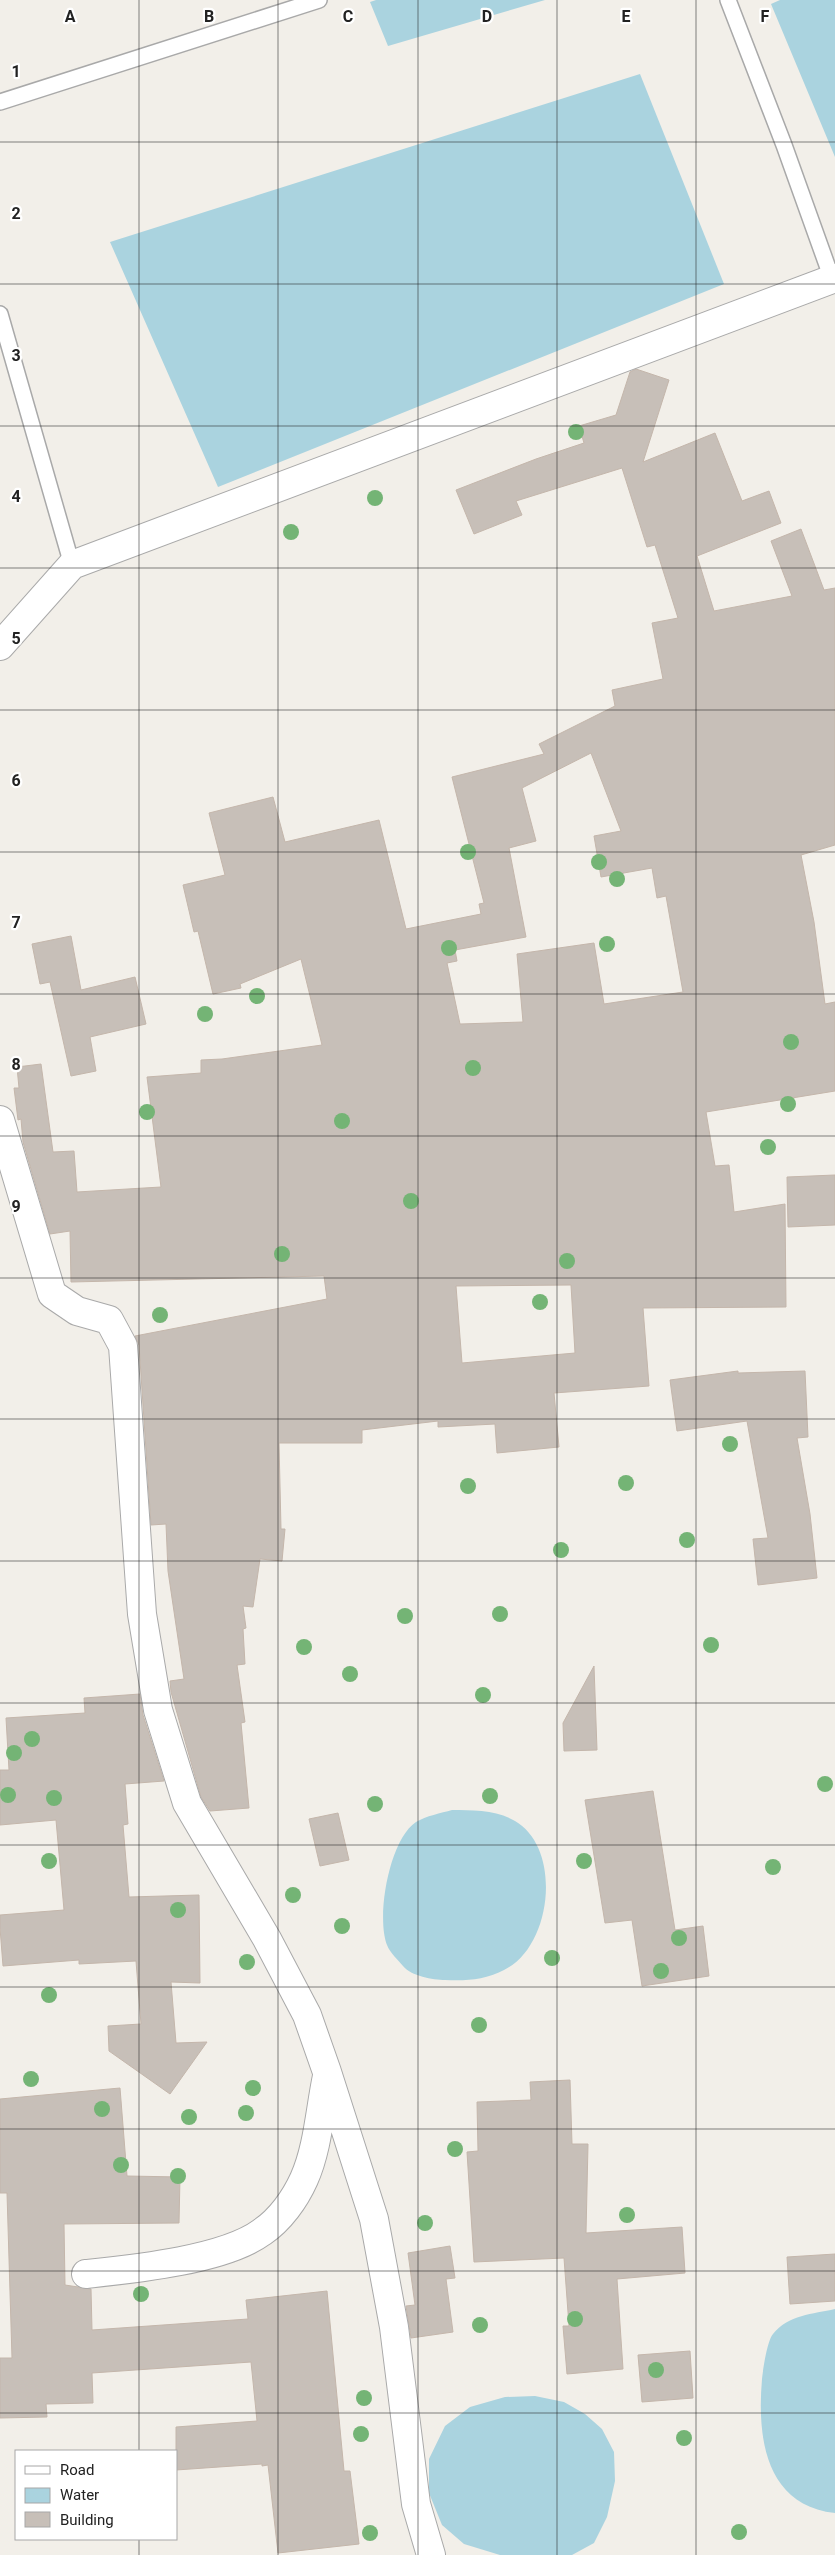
<svg xmlns="http://www.w3.org/2000/svg" width="835" height="2555" font-family="Roboto,sans-serif">
<style>
.water{fill:#aad3df}
.building{fill:#c7bfb8;stroke:#c4b6ab;fill-rule:evenodd}
.lines{fill:none;stroke-linecap:round;stroke-linejoin:round}
.service-casing{stroke:#a9a9a9;stroke-width:18}
.minor-casing{stroke:#a9a9a9;stroke-width:30}
.service{stroke:#fff;stroke-width:15}
.minor{stroke:#fff;stroke-width:28}
.tree{fill:#74b475}
.grid{fill:none;stroke:#222;stroke-width:1;stroke-opacity:0.55}
.grid-label{font-size:16px;text-anchor:middle;font-weight:bold;fill:#222;stroke:#fff;stroke-width:4.5;stroke-linejoin:round;paint-order:stroke}
</style>
<rect width="100%" height="100%" fill="#f2efe9"/>
<!-- water -->
<path class="water" d="M 376,0 L 545,0 L 388,46 L 370,2 Z
M 780,0 L 835,0 L 835,157 L 771,4 Z
M 640,74 L 724,284 L 218,487 L 110,242 Z
M 452,1810 C 473,1810 497,1810 515,1821 C 563,1849 552,1947 504,1970 C 485,1980 466,1981 445,1980 C 433,1980 411,1976 403,1966 C 398,1960 390,1953 387,1945 C 376,1917 389,1840 416,1822 C 426,1816 441,1813 452,1810 Z
M 835,2309 L 835,2513 C 765,2505 757,2437 762,2379 C 763,2370 767,2341 773,2334 C 788,2315 813,2314 835,2309 Z
M 535,2396 L 564,2402 L 585,2414 L 602,2429 L 614,2452 L 615,2481 L 607,2517 L 594,2543 L 572,2555 L 500,2555 L 464,2544 L 442,2525 L 429,2493 L 429,2459 L 445,2426 L 470,2407 L 505,2397 Z"/>
<!-- building -->
<path class="building" d="M 636,369 L 669,380 L 643,462 L 715,433 L 742,501 L 769,491 L 781,523 L 697,556 L 714,611 L 792,596 L 771,541 L 801,529 L 824,590 L 835,588 L 835,845 L 801,855 L 814,922 L 825,1004 L 835,1002 L 835,1091 L 706,1112 L 715,1166 L 729,1165 L 734,1212 L 785,1204 L 786,1307 L 643,1308 L 649,1386 L 554,1393 L 559,1447 L 497,1453 L 495,1424 L 438,1427 L 438,1421 L 362,1430 L 362,1443 L 279,1443 L 281,1529 L 285,1529 L 282,1561 L 260,1559 L 253,1607 L 243,1606 L 246,1628 L 243,1629 L 245,1664 L 237,1665 L 245,1722 L 241,1723 L 249,1808 L 210,1811 L 201,1797 L 171,1692 L 170,1681 L 184,1679 L 168,1571 L 166,1524 L 151,1525 L 139,1345 L 135,1336 L 327,1299 L 324,1276 L 71,1282 L 70,1231 L 50,1234 L 23,1142 L 21,1119 L 18,1120 L 14,1088 L 19,1088 L 17,1067 L 41,1064 L 53,1152 L 74,1151 L 77,1192 L 161,1187 L 147,1077 L 201,1073 L 201,1060 L 222,1059 L 322,1045 L 301,959 L 240,984 L 241,988 L 213,994 L 198,931 L 194,932 L 183,885 L 225,875 L 209,813 L 273,797 L 285,842 L 379,820 L 406,929 L 481,914 L 479,904 L 484,903 L 452,777 L 544,754 L 539,744 L 615,706 L 612,690 L 663,679 L 652,623 L 678,618 L 655,545 L 647,547 L 622,468 L 516,501 L 522,515 L 474,534 L 456,490 L 536,459 L 584,443 L 579,426 L 616,415 L 630,372 ZM 591,753 L 621,831 L 594,836 L 601,877 L 652,868 L 657,898 L 666,896 L 683,992 L 604,1004 L 594,943 L 517,954 L 523,1022 L 460,1024 L 447,963 L 457,961 L 455,950 L 526,937 L 509,848 L 536,841 L 522,788 ZM 571,1285 L 575,1353 L 462,1363 L 456,1286 Z
M 71,936 L 81,990 L 135,977 L 146,1024 L 90,1037 L 96,1071 L 71,1076 L 50,982 L 40,984 L 32,944 Z
M 835,1175 L 835,1225 L 788,1227 L 787,1177 Z
M 738,1371 L 738,1373 L 805,1371 L 808,1437 L 797,1438 L 810,1514 L 817,1578 L 758,1585 L 753,1539 L 768,1538 L 747,1421 L 677,1431 L 670,1380 Z
M 594,1666 L 597,1750 L 564,1751 L 563,1723 Z
M 140,1694 L 143,1715 L 164,1781 L 125,1784 L 128,1824 L 123,1825 L 129,1897 L 199,1895 L 200,1983 L 171,1982 L 176,2043 L 207,2042 L 170,2094 L 109,2051 L 108,2026 L 141,2024 L 136,1961 L 79,1964 L 79,1960 L 3,1966 L 0,1928 L 0,1915 L 64,1910 L 56,1820 L 0,1825 L 0,1770 L 9,1770 L 6,1718 L 85,1713 L 84,1698 Z
M 653,1791 L 675,1930 L 703,1926 L 709,1976 L 642,1986 L 632,1920 L 605,1923 L 585,1800 Z
M 338,1813 L 349,1860 L 320,1866 L 309,1819 Z
M 570,2080 L 572,2144 L 588,2144 L 586,2233 L 682,2227 L 685,2273 L 617,2279 L 623,2369 L 567,2374 L 563,2326 L 569,2326 L 564,2258 L 474,2262 L 467,2152 L 478,2151 L 477,2102 L 531,2100 L 530,2082 Z
M 120,2088 L 127,2176 L 180,2177 L 179,2223 L 64,2224 L 65,2285 L 91,2289 L 92,2330 L 248,2319 L 246,2300 L 327,2291 L 344,2471 L 350,2471 L 359,2544 L 278,2553 L 268,2465 L 262,2466 L 262,2464 L 176,2470 L 176,2427 L 257,2421 L 251,2362 L 92,2373 L 93,2403 L 46,2404 L 47,2417 L 0,2418 L 0,2358 L 12,2358 L 7,2193 L 0,2193 L 0,2099 Z
M 450,2246 L 455,2278 L 446,2279 L 453,2332 L 411,2338 L 406,2306 L 415,2305 L 408,2253 Z
M 835,2254 L 835,2301 L 790,2304 L 787,2257 Z
M 690,2351 L 693,2398 L 642,2402 L 638,2355 Z"/>
<g class="lines">
<!-- service casing -->
<g class="service-casing">
<path id="service" d="M 728,0 L 784,145 L 832,279
M 0,102 L 319,0
M 0,314 L 72,565"/>
</g>
<!-- minor casing -->
<g class="minor-casing">
<path id="minor" d="M 0,646 L 72,565 L 835,278
M 0,1120 L 52,1294 L 77,1311 L 109,1320 L 123,1346 L 142,1614 L 158,1710 L 187,1803 L 267,1939 L 307,2015 L 327,2072 L 374,2219 L 394,2327 L 416,2504 L 431,2555
M 86,2274 C 133,2269 224,2260 262,2232 C 280,2220 295,2199 304,2179 C 318,2148 320,2109 327,2076"/>
</g>
<!-- service -->
<use href="#service" class="service"/>
<!-- minor -->
<use href="#minor" class="minor"/>
</g>
<!-- trees -->
<g class="tree">
<circle cx="576" cy="432" r="8"/>
<circle cx="375" cy="498" r="8"/>
<circle cx="291" cy="532" r="8"/>
<circle cx="468" cy="852" r="8"/>
<circle cx="599" cy="862" r="8"/>
<circle cx="617" cy="879" r="8"/>
<circle cx="607" cy="944" r="8"/>
<circle cx="449" cy="948" r="8"/>
<circle cx="257" cy="996" r="8"/>
<circle cx="205" cy="1014" r="8"/>
<circle cx="791" cy="1042" r="8"/>
<circle cx="473" cy="1068" r="8"/>
<circle cx="788" cy="1104" r="8"/>
<circle cx="147" cy="1112" r="8"/>
<circle cx="342" cy="1121" r="8"/>
<circle cx="768" cy="1147" r="8"/>
<circle cx="411" cy="1201" r="8"/>
<circle cx="282" cy="1254" r="8"/>
<circle cx="567" cy="1261" r="8"/>
<circle cx="540" cy="1302" r="8"/>
<circle cx="160" cy="1315" r="8"/>
<circle cx="730" cy="1444" r="8"/>
<circle cx="626" cy="1483" r="8"/>
<circle cx="468" cy="1486" r="8"/>
<circle cx="687" cy="1540" r="8"/>
<circle cx="561" cy="1550" r="8"/>
<circle cx="500" cy="1614" r="8"/>
<circle cx="405" cy="1616" r="8"/>
<circle cx="711" cy="1645" r="8"/>
<circle cx="304" cy="1647" r="8"/>
<circle cx="350" cy="1674" r="8"/>
<circle cx="483" cy="1695" r="8"/>
<circle cx="32" cy="1739" r="8"/>
<circle cx="14" cy="1753" r="8"/>
<circle cx="825" cy="1784" r="8"/>
<circle cx="8" cy="1795" r="8"/>
<circle cx="490" cy="1796" r="8"/>
<circle cx="54" cy="1798" r="8"/>
<circle cx="375" cy="1804" r="8"/>
<circle cx="49" cy="1861" r="8"/>
<circle cx="584" cy="1861" r="8"/>
<circle cx="773" cy="1867" r="8"/>
<circle cx="293" cy="1895" r="8"/>
<circle cx="178" cy="1910" r="8"/>
<circle cx="342" cy="1926" r="8"/>
<circle cx="679" cy="1938" r="8"/>
<circle cx="552" cy="1958" r="8"/>
<circle cx="247" cy="1962" r="8"/>
<circle cx="661" cy="1971" r="8"/>
<circle cx="49" cy="1995" r="8"/>
<circle cx="479" cy="2025" r="8"/>
<circle cx="31" cy="2079" r="8"/>
<circle cx="253" cy="2088" r="8"/>
<circle cx="102" cy="2109" r="8"/>
<circle cx="246" cy="2113" r="8"/>
<circle cx="189" cy="2117" r="8"/>
<circle cx="455" cy="2149" r="8"/>
<circle cx="121" cy="2165" r="8"/>
<circle cx="178" cy="2176" r="8"/>
<circle cx="627" cy="2215" r="8"/>
<circle cx="425" cy="2223" r="8"/>
<circle cx="141" cy="2294" r="8"/>
<circle cx="575" cy="2319" r="8"/>
<circle cx="480" cy="2325" r="8"/>
<circle cx="656" cy="2370" r="8"/>
<circle cx="364" cy="2398" r="8"/>
<circle cx="361" cy="2434" r="8"/>
<circle cx="684" cy="2438" r="8"/>
<circle cx="739" cy="2532" r="8"/>
<circle cx="370" cy="2533" r="8"/>
</g>
<!-- grid -->
<path class="grid" d="M 139,0 L 139,2451M 278,0 L 278,2555M 418,0 L 418,2555M 557,0 L 557,2555M 696,0 L 696,2555M 0,142 L 835,142M 0,284 L 835,284M 0,426 L 835,426M 0,568 L 835,568M 0,710 L 835,710M 0,852 L 835,852M 0,994 L 835,994M 0,1136 L 835,1136M 0,1278 L 835,1278M 0,1419 L 835,1419M 0,1561 L 835,1561M 0,1703 L 835,1703M 0,1845 L 835,1845M 0,1987 L 835,1987M 0,2129 L 835,2129M 0,2271 L 835,2271M 0,2413 L 835,2413M 139,2539 L 139,2555"/>
<g class="grid-label">
<text x="70" y="22">A</text>
<text x="209" y="22">B</text>
<text x="348" y="22">C</text>
<text x="487" y="22">D</text>
<text x="626" y="22">E</text>
<text x="765" y="22">F</text>
<text x="16" y="77">1</text>
<text x="16" y="219">2</text>
<text x="16" y="361">3</text>
<text x="16" y="502">4</text>
<text x="16" y="644">5</text>
<text x="16" y="786">6</text>
<text x="16" y="928">7</text>
<text x="16" y="1070">8</text>
<text x="16" y="1212">9</text>
</g>
<!-- legend -->
<rect x="15" y="2450" width="162" height="90" fill="#ffffff" stroke="#a7a7a7"/>
<rect x="25" y="2466" width="25" height="8" fill="#ffffff" stroke="#a7a7a7"/>
<text x="60" y="2475" font-size="15" fill="#222222">Road</text>
<rect x="25" y="2488" width="25" height="15" fill="#aad3df" stroke="#a7a7a7"/>
<text x="60" y="2500" font-size="15" fill="#222222">Water</text>
<rect x="25" y="2512" width="25" height="15" fill="#c7bfb8" stroke="#a7a7a7"/>
<text x="60" y="2525" font-size="15" fill="#222222">Building</text>
</svg>
